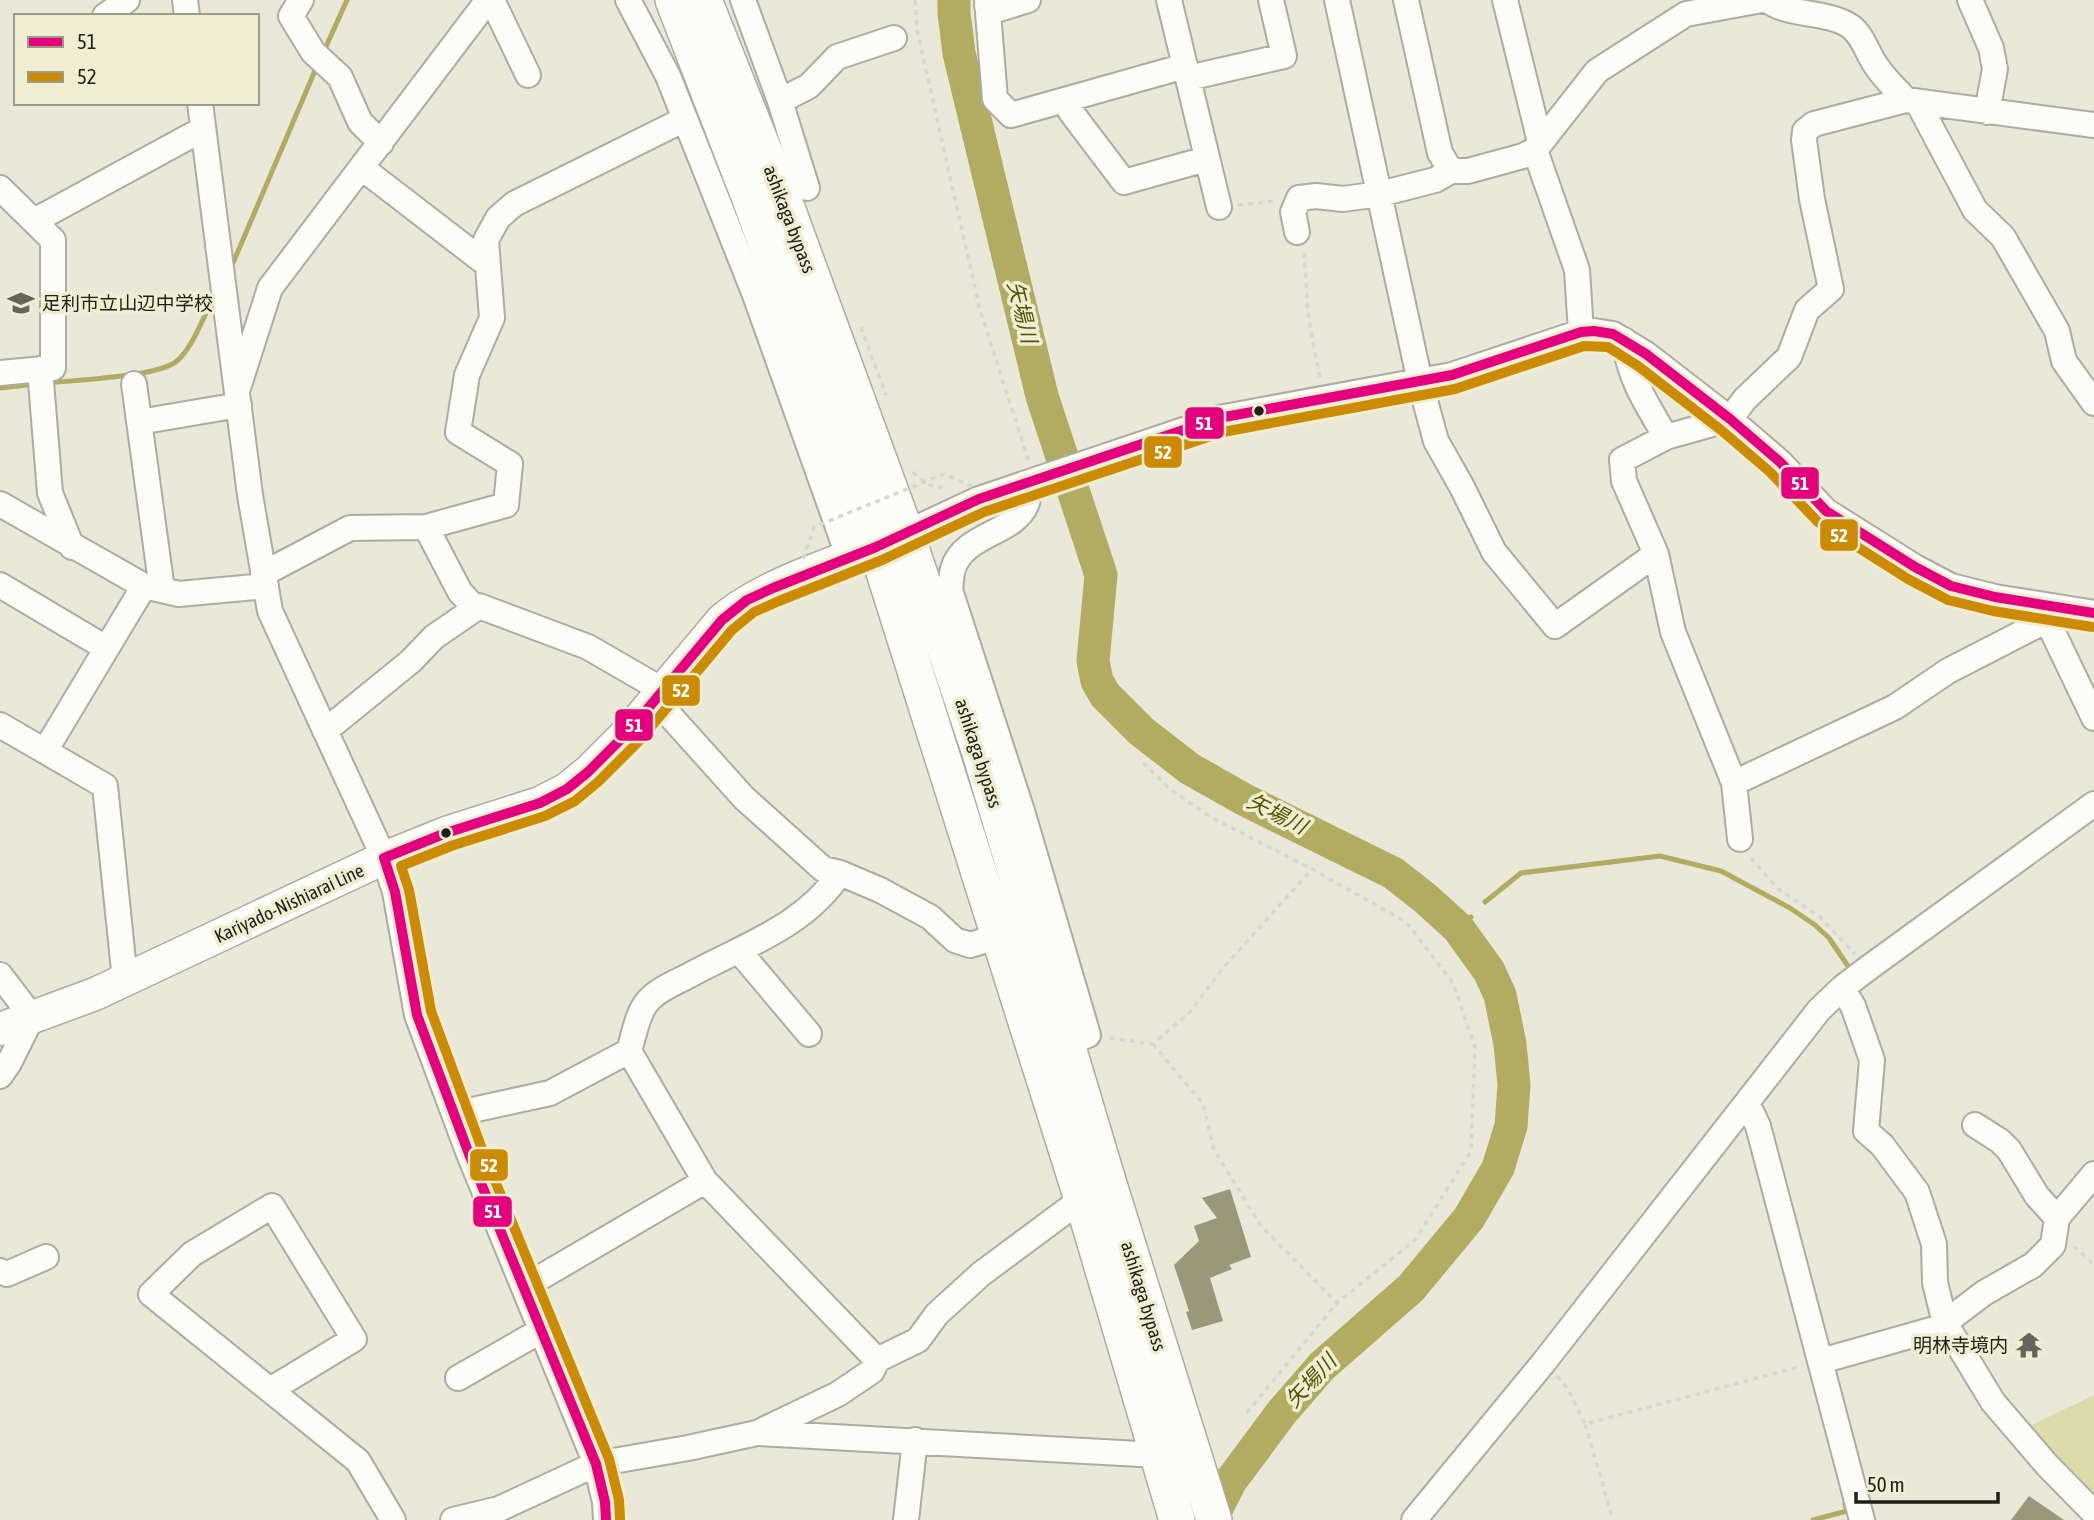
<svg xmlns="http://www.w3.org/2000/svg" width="2094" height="1520" font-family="'Asap Condensed','Noto Sans JP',sans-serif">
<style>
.green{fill:#dedbab}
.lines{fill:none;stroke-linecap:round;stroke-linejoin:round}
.stream{stroke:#b1ac61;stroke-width:5}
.river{stroke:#b1ac61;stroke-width:33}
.building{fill:#99987a}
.minor-casing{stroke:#acaca0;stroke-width:28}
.major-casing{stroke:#acaca0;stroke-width:35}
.highway-casing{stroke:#acaca0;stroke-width:38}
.path{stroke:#d8d8d3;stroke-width:3.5;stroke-dasharray:5 5;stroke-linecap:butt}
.minor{stroke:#fcfcf9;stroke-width:24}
.major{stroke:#fcfcf9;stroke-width:32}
.highway{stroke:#fcfcf9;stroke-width:35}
.path-bridge{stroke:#d8d8d3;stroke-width:3.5;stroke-dasharray:5 5;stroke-linecap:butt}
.bus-1-casing{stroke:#efeed3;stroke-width:16}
.bus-2-casing{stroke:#efeed3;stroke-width:16}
.bus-1{stroke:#e5007d;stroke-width:10}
.bus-2{stroke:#cc8b04;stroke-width:10}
.bus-dot{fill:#201f16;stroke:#efeed3;stroke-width:2.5}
.labels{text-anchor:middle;stroke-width:7;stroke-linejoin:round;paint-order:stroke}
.street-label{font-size:19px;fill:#201f16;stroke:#efeed3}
.poi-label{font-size:19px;fill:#201f16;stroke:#efeed3;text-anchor:start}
.water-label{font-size:21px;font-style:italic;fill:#555000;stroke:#efeed3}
.line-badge{stroke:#efeed3;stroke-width:2.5}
.badge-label{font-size:19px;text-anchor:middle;font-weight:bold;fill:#fff}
</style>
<rect width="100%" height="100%" fill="#e9e8d9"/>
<!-- green -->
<path class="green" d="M 2094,1395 L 2094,1497 L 2028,1427 Z"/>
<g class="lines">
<!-- stream -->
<path class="stream" d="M 324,51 L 347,0
M 233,263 L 317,66
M 48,383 C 75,380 158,377 177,361 C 192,348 201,322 210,305
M 0,388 L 35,384
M 1485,902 L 1521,873 L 1660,856 L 1721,871 L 1790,908 L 1815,925 L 1829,938 L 1850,969
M 1458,928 L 1471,917
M 1813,1520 L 1847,1511 L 1845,1504"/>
<!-- river -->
<path class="river" d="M 954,0 L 954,13 L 959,53 L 1042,396 L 1101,575 L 1093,661 L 1097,681 L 1105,695 L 1141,731 L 1190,769 L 1245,800 L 1393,873 L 1425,898 L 1458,928 L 1489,971 L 1500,995 L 1510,1044 L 1514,1085 L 1511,1126 L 1498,1168 L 1469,1218 L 1411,1288 L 1322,1366 L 1282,1412 L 1230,1482 L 1211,1520"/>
</g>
<!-- building -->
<path class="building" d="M 1230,1189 L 1251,1257 L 1229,1265 L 1232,1269 L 1210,1278 L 1223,1321 L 1192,1330 L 1186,1312 L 1189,1311 L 1174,1265 L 1199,1241 L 1194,1226 L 1217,1218 L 1202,1198 Z
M 2029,1496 L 2064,1520 L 2011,1520 Z"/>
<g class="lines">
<!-- minor casing -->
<g class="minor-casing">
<path id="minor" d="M 185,0 L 187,16
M 301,0 L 291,16 L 313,52 L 340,77 L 360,122 L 381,143
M 492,0 L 528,75
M 628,0 L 668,76 L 755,295 L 849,558
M 743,0 L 780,101 L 807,188
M 987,0 L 995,99 L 1011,115 L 1185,66
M 1169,0 L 1219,207
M 1337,0 L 1420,382 L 1436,441 L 1462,487 L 1494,552 L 1555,626 L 1656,554
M 1406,0 L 1440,153 L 1451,171
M 1505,0 L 1540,142
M 1767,0 C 1790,17 1825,10 1850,26 C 1864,36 1867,54 1877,67 C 1885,79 1896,89 1906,100
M 1970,0 L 1991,48 L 1995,69 L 1987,112
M 987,6 L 999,9 L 1028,0
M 105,16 L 127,0
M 1188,78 L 1284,56 L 1271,0
M 1065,100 L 1071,112 L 1124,182 L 1206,159
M 780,101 L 809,86 L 837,57 L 894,38
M 200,103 L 250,495 L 270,611 L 384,858 L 395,892 L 417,1015 L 469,1154 L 596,1464 L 605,1502 L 606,1520
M 1918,103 L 1975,210 L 2003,237 L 2057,331 L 2064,361 L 2094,403
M 1535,150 L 1577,270 L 1581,332
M 362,168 L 488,265
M 0,188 L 53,240 L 53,368 L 0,373
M 34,221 L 203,129
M 1297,232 L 1293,212 L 1299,198 L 1316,196 L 1343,199 L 1380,194 L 1435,180 L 1451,171 L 1468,171 L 1523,156 L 1535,150 L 1597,71 L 1686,14 L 1762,0
M 1624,340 C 1630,380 1646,403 1666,437
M 40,369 L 50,493 L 72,547
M 134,384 L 162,590
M 239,385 L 270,288 L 488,0
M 139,422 L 239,405
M 1026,483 C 1027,490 1030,498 1026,505 C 1014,534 963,534 953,569 C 951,575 951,584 950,590 L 1022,811 L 1088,1035 L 1067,1044
M 0,504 L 144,586 L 179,594 L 266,586
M 906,533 L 979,499 L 1219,418 L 1452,375 L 1581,332 L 1594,331 L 1613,334 L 1646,354 L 1730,419 L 1780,462 L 1826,511 L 1915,567 L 1951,586 L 1995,597 L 2094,613
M 263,574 L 350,528 L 426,527
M 0,585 L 106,648
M 2048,606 L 2047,620 L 2094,718
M 475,608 L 460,592 L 426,527 L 506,505 L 510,464 L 458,432 L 467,375 L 492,318 L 486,240 L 498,218 L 514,204 L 685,119
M 656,700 L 744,798 L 823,869 L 840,873 L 880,890 L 930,917 L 955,940 L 970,945 L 1000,936
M 0,725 L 105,786 L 125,980
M 325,731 L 411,661 L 434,637 L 479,606 L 588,647 L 664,691
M 45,751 L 144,586
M 1734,783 L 1673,632 L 1656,554 L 1624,481 L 1622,460 L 1666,437 L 1730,419 L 1745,399 L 1789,357 L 1807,310 L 1831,289 L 1812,199 L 1804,140 L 1805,131 L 1814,124 L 1906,100 L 2094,125
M 1740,839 L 1734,783 L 1895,707 L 1948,671 L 2047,620
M 739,951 L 809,1034
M 0,975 L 32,1017 L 9,1063 L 0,1076
M 1842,988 L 1853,1006 L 1872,1060 L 1866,1131 L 1882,1145 L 1917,1192 L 1934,1244 L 1935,1283 L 1945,1323 L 1993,1402 L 2047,1465 L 2094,1513
M 629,1051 L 705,1181 L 877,1360
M 1744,1106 L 1752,1113 L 1758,1126 L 1862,1520
M 454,1114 L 550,1093 L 629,1051 C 634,1036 637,1013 648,1001 C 658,989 677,982 690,975 C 745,945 804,927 840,873
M 1975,1125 L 2000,1141 L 2009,1150 L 2037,1196 L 2057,1218
M 0,1271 L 7,1274 L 46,1257
M 524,1287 L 705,1181
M 1821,1361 L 1938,1328 L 1984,1293 L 2033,1265 L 2053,1245 L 2057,1218 L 2094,1174
M 458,1378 L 542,1330
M 270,1390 L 354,1339 L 272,1206 L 192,1254 L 151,1294 L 358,1461 L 393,1520
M 760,1433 L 1158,1455
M 453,1520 L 499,1509 L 596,1464 L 688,1448 L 757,1433 L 838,1394 L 872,1371 L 877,1360 L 918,1340 L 937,1314 L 981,1274 L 1082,1199
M 906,1520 L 915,1440
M 1414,1520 L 1544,1362 L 1819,1010 L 1842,988 L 1867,969 L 2094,804"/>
</g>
<!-- major casing -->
<g class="major-casing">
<path id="major" d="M 0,1029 L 95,994 L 384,858 L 446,833 L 540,803 L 567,789 L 588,772 L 629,731 L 722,620 C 766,582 844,561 899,537"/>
</g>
<!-- highway casing -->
<g class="highway-casing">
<path id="highway" d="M 673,0 L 750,199 L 876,547 L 1082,1199 L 1177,1520
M 704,0 L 787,208 L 906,533 L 980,753 L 1108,1181 L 1214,1520"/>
</g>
<!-- path -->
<path class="path" d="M 915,0 L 917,30 L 980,310 L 1029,462
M 1238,205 L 1276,201
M 1304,253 L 1308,313 L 1320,380
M 861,327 L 886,395
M 913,472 L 928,485 L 948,489
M 1143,763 L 1171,790 L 1212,818 L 1312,869 L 1406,922 L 1453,983 L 1475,1047 L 1471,1151 L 1415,1240 L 1337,1303 L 1245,1415
M 1751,858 L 1777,888 L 1820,917 L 1855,954
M 1110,1038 L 1153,1044 L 1189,1013 L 1224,967 L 1312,869
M 1153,1044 L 1203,1104 L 1214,1150 L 1261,1226 L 1337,1303
M 2074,1246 L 2094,1265
M 1557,1376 L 1568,1389 L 1585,1424 L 1802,1366
M 1585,1424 L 1613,1520"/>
<!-- minor -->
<use href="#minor" class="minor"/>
<!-- major -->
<use href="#major" class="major"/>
<!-- highway -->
<use href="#highway" class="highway"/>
<!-- path-bridge -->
<path class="path-bridge" d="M 803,559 L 814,527 L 944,474 L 974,487"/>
<!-- bus-1 casing -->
<g class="bus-1-casing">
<path id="bus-1" d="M 606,1520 L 605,1502 L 596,1464 L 469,1154 L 417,1015 L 395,892 L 384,858 L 446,833 L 540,803 L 567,789 L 588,772 L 629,731 L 722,620 L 747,600 L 773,588 L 876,547 L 979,499 L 1219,418 L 1452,375 L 1581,332 L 1594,331 L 1613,334 L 1646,354 L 1730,419 L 1780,462 L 1826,511 L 1915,567 L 1951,586 L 1995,597 L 2094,613"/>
</g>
<!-- bus-2 casing -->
<g class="bus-2-casing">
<path id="bus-2" d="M 620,1519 L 619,1500 L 609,1459 L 482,1149 L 431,1011 L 409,890 L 401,866 L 451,846 L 545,816 L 575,801 L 598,782 L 639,741 L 732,630 L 754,612 L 779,601 L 882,560 L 984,512 L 1223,432 L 1455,389 L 1584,346 L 1608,347 L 1638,366 L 1721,430 L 1770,472 L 1818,522 L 1908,579 L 1948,600 L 1993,611 L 2092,627"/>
</g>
<!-- bus-1 -->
<use href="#bus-1" class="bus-1"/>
<!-- bus-2 -->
<use href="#bus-2" class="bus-2"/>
</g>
<!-- icons -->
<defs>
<g id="school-bare" transform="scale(2.1)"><path d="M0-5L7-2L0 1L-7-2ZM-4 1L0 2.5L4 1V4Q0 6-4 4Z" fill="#66655a" stroke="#efeed3" stroke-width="2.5" paint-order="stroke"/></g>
<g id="temple-bare" transform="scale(2.1)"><path d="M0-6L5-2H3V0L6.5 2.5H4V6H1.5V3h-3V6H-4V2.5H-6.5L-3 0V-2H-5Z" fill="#66655a" stroke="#efeed3" stroke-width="2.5" paint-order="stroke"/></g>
</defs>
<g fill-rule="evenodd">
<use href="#school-bare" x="21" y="303"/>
<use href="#temple-bare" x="2029" y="1345"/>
</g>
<!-- markers -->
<g class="bus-dot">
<circle cx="1259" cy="411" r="6"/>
<circle cx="446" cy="833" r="6"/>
</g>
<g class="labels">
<!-- street labels -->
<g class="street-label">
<text transform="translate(790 219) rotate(69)" y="7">ashikaga bypass</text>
<text transform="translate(979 753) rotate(72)" y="7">ashikaga bypass</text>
<text transform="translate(289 903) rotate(-25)" y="7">Kariyado-Nishiarai Line</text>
<text transform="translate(1144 1296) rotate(73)" y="7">ashikaga bypass</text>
</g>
<!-- poi labels -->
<g class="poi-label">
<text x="42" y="310">足利市立山辺中学校</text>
<text x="2008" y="1352" text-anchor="end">明林寺境内</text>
</g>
<!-- water labels -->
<g class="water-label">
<text transform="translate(1022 312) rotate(76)" y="7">矢場川</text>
<text transform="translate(1277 814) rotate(27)" y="7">矢場川</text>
<text transform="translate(1311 1381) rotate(-47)" y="7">矢場川</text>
</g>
</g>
<g class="line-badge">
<rect x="1184" y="406" width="41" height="34" rx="7" fill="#e5007d"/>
<rect x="1143" y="435" width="40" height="34" rx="7" fill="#cc8b04"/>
<rect x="1780" y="466" width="40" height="34" rx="7" fill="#e5007d"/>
<rect x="1819" y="518" width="40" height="34" rx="7" fill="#cc8b04"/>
<rect x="661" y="674" width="40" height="33" rx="7" fill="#cc8b04"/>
<rect x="614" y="708" width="40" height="34" rx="7" fill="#e5007d"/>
<rect x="469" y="1148" width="40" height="34" rx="7" fill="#cc8b04"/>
<rect x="472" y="1195" width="41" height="33" rx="7" fill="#e5007d"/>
</g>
<g class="badge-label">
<text x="1204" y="430">51</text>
<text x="1163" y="459">52</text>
<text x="1800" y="490">51</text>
<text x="1839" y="542">52</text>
<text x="681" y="697">52</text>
<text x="634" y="732">51</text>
<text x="489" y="1172">52</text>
<text x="493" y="1218">51</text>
</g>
<!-- legend -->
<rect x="14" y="14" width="245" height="91" fill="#efeed3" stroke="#9c9b87" stroke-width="2"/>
<rect x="28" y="37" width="35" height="10" fill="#e5007d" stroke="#9c9b87" stroke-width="2"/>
<text x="77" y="49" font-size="21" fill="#201f16">51</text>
<rect x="28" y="72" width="35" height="10" fill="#cc8b04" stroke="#9c9b87" stroke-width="2"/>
<text x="77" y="84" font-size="21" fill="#201f16">52</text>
<!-- scale -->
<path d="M1856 1492v10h142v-10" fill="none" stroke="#201f16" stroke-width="3.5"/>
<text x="1867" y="1492" font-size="21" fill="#201f16" stroke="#efeed3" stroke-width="5" paint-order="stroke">50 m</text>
</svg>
